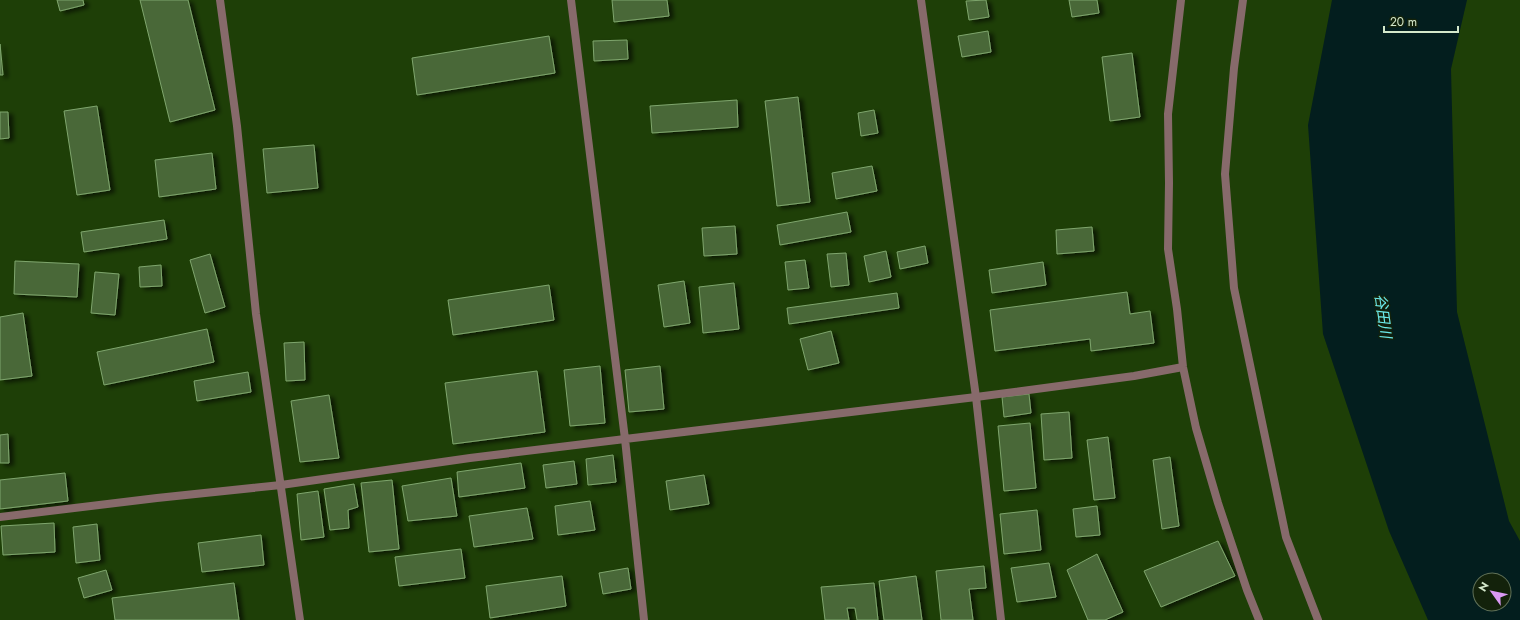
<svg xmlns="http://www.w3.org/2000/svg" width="1520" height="620" font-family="Jost,'Noto Sans JP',sans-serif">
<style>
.water{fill:#031e1e;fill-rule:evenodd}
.building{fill:#496839;stroke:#7fa66d;filter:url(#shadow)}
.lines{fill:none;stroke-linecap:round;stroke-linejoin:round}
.street{stroke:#876a6b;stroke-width:8}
.labels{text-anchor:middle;stroke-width:3;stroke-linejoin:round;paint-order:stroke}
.water-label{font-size:15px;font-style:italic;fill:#6be9ea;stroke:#13220b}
</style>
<defs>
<filter id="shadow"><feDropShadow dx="4.5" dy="2.5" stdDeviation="2" flood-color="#0009"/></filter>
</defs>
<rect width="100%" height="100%" fill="#1e3f07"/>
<!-- water -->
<path class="water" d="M 1332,0 L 1467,0 L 1451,69 L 1457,312 L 1509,521 L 1520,541 L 1520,620 L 1428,620 L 1389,531 L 1323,334 L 1308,125 ZM 1480,580 L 1504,580 L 1504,604 L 1480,604 Z"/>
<!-- building -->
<path class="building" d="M 57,0 L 83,0 L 84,5 L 60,11 Z
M 140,0 L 188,0 L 215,110 L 170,122 Z
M 612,0 L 667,0 L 669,16 L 614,22 Z
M 986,0 L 989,17 L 969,20 L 966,1 Z
M 1069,0 L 1097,0 L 1099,13 L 1072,17 Z
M 988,31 L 991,52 L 962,57 L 958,36 Z
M 549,36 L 555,73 L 417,95 L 412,58 Z
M 627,40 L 628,59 L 594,61 L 593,41 Z
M 0,44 L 3,75 L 0,75 Z
M 1132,53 L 1140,117 L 1110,121 L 1102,57 Z
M 798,97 L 810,202 L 777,206 L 765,101 Z
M 737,100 L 738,127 L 652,133 L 650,106 Z
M 97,106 L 110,190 L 77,195 L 64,111 Z
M 874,110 L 878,133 L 861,136 L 858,113 Z
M 0,112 L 8,112 L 9,138 L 0,139 Z
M 314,145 L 318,188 L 267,193 L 263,149 Z
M 212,153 L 216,189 L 159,197 L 155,160 Z
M 872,166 L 877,191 L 836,199 L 832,173 Z
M 847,212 L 851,232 L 780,245 L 777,225 Z
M 164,220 L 167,239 L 84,252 L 81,232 Z
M 735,226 L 737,254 L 704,256 L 702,228 Z
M 1092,227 L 1094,251 L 1057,254 L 1056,230 Z
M 925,246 L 928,263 L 900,269 L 897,252 Z
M 886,251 L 891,277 L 869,282 L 864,256 Z
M 846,253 L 849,285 L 831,287 L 827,254 Z
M 210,254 L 225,307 L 205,313 L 190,260 Z
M 805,260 L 809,288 L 788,290 L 785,262 Z
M 15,261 L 79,264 L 77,297 L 14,294 Z
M 1043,262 L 1046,285 L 992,293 L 989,270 Z
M 161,265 L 162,286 L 140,287 L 139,267 Z
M 95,272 L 119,274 L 115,315 L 91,313 Z
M 684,281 L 690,323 L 664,327 L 658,285 Z
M 734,283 L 739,329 L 703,333 L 699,287 Z
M 549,285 L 554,320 L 453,335 L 448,300 Z
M 1127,292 L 1130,314 L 1150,311 L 1154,343 L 1091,351 L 1090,339 L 995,351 L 990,310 Z
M 897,293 L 899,308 L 789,324 L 787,308 Z
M 23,313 L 32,376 L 0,380 L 0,317 Z
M 207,329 L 214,362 L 104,385 L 97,352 Z
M 831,331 L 839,363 L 808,370 L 800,339 Z
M 304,342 L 305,380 L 286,381 L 284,343 Z
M 600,366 L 605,423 L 570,426 L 564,370 Z
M 660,366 L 664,409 L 629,412 L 625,370 Z
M 537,371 L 545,432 L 453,444 L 445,383 Z
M 248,372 L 251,392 L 197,401 L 194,381 Z
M 1029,394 L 1031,413 L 1004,417 L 1002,397 Z
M 329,395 L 339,458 L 300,462 L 291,401 Z
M 1069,412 L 1072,458 L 1044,460 L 1041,414 Z
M 1030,423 L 1036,488 L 1004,491 L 998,426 Z
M 8,434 L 9,463 L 0,463 L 0,435 Z
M 1108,437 L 1115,498 L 1094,500 L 1087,440 Z
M 613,455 L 616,482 L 588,485 L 586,459 Z
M 1170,457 L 1179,526 L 1162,529 L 1153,460 Z
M 574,461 L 577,484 L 546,488 L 543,465 Z
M 521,463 L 525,488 L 459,497 L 457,472 Z
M 65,473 L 68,501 L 0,509 L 0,480 Z
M 704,475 L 709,504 L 670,510 L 666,481 Z
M 451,478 L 457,516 L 408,521 L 402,486 Z
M 392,480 L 399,549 L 369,552 L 361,483 Z
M 354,484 L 358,507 L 348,510 L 349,528 L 330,530 L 324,489 Z
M 318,491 L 324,537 L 301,540 L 297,494 Z
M 590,501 L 595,530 L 558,535 L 555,506 Z
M 1097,506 L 1100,535 L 1076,537 L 1073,509 Z
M 527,508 L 533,539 L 474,547 L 469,516 Z
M 1037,510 L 1041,550 L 1004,554 L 1000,514 Z
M 54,523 L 55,552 L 3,555 L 1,526 Z
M 97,524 L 100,560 L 76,563 L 73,527 Z
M 261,535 L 264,565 L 202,572 L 198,543 Z
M 1218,541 L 1235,576 L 1161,607 L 1144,571 Z
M 461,549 L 465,578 L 399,586 L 395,557 Z
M 1097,554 L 1123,612 L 1105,620 L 1088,620 L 1067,570 Z
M 1049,563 L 1056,597 L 1017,602 L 1011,568 Z
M 984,566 L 986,588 L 969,589 L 973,620 L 941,620 L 936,571 Z
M 628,568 L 631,589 L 603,594 L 599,573 Z
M 106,570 L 112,590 L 84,598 L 78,578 Z
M 562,576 L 566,606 L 490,618 L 486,586 Z
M 916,576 L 922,620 L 884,620 L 879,581 Z
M 234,583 L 239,620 L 115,620 L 112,598 Z
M 874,583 L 878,620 L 857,620 L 855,608 L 847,608 L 849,620 L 825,620 L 821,587 Z"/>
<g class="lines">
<!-- street -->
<path class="street" d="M 220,0 L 237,126 L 256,314 L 300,620
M 571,0 L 625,439 L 644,620
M 921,0 L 976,397 L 1001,620
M 1181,0 L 1168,114 L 1169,183 L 1168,249 L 1177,309 L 1183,367 L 1196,428 L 1218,503 L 1247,590 L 1259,620
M 1243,0 L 1234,68 L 1225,174 L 1234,288 L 1286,537 L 1318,620
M 0,517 L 157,498 L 281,485 L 470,458 L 625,439 L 976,397 L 1134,376 L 1183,367"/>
</g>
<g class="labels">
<!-- water labels -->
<g class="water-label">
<text transform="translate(1383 316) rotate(82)" y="5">谷田川</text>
</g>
</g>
<!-- north arrow -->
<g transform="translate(1492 592) rotate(303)"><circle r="19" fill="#13220b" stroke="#607158"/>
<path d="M0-3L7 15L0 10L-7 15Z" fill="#db99f5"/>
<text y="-6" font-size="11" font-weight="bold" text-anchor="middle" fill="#d4e8cb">N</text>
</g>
<!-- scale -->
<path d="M1384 26v6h74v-6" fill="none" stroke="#d4e8cb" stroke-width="2"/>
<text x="1390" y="26" font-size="12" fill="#d4e8cb" stroke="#13220b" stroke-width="3" paint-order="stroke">20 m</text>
</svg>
